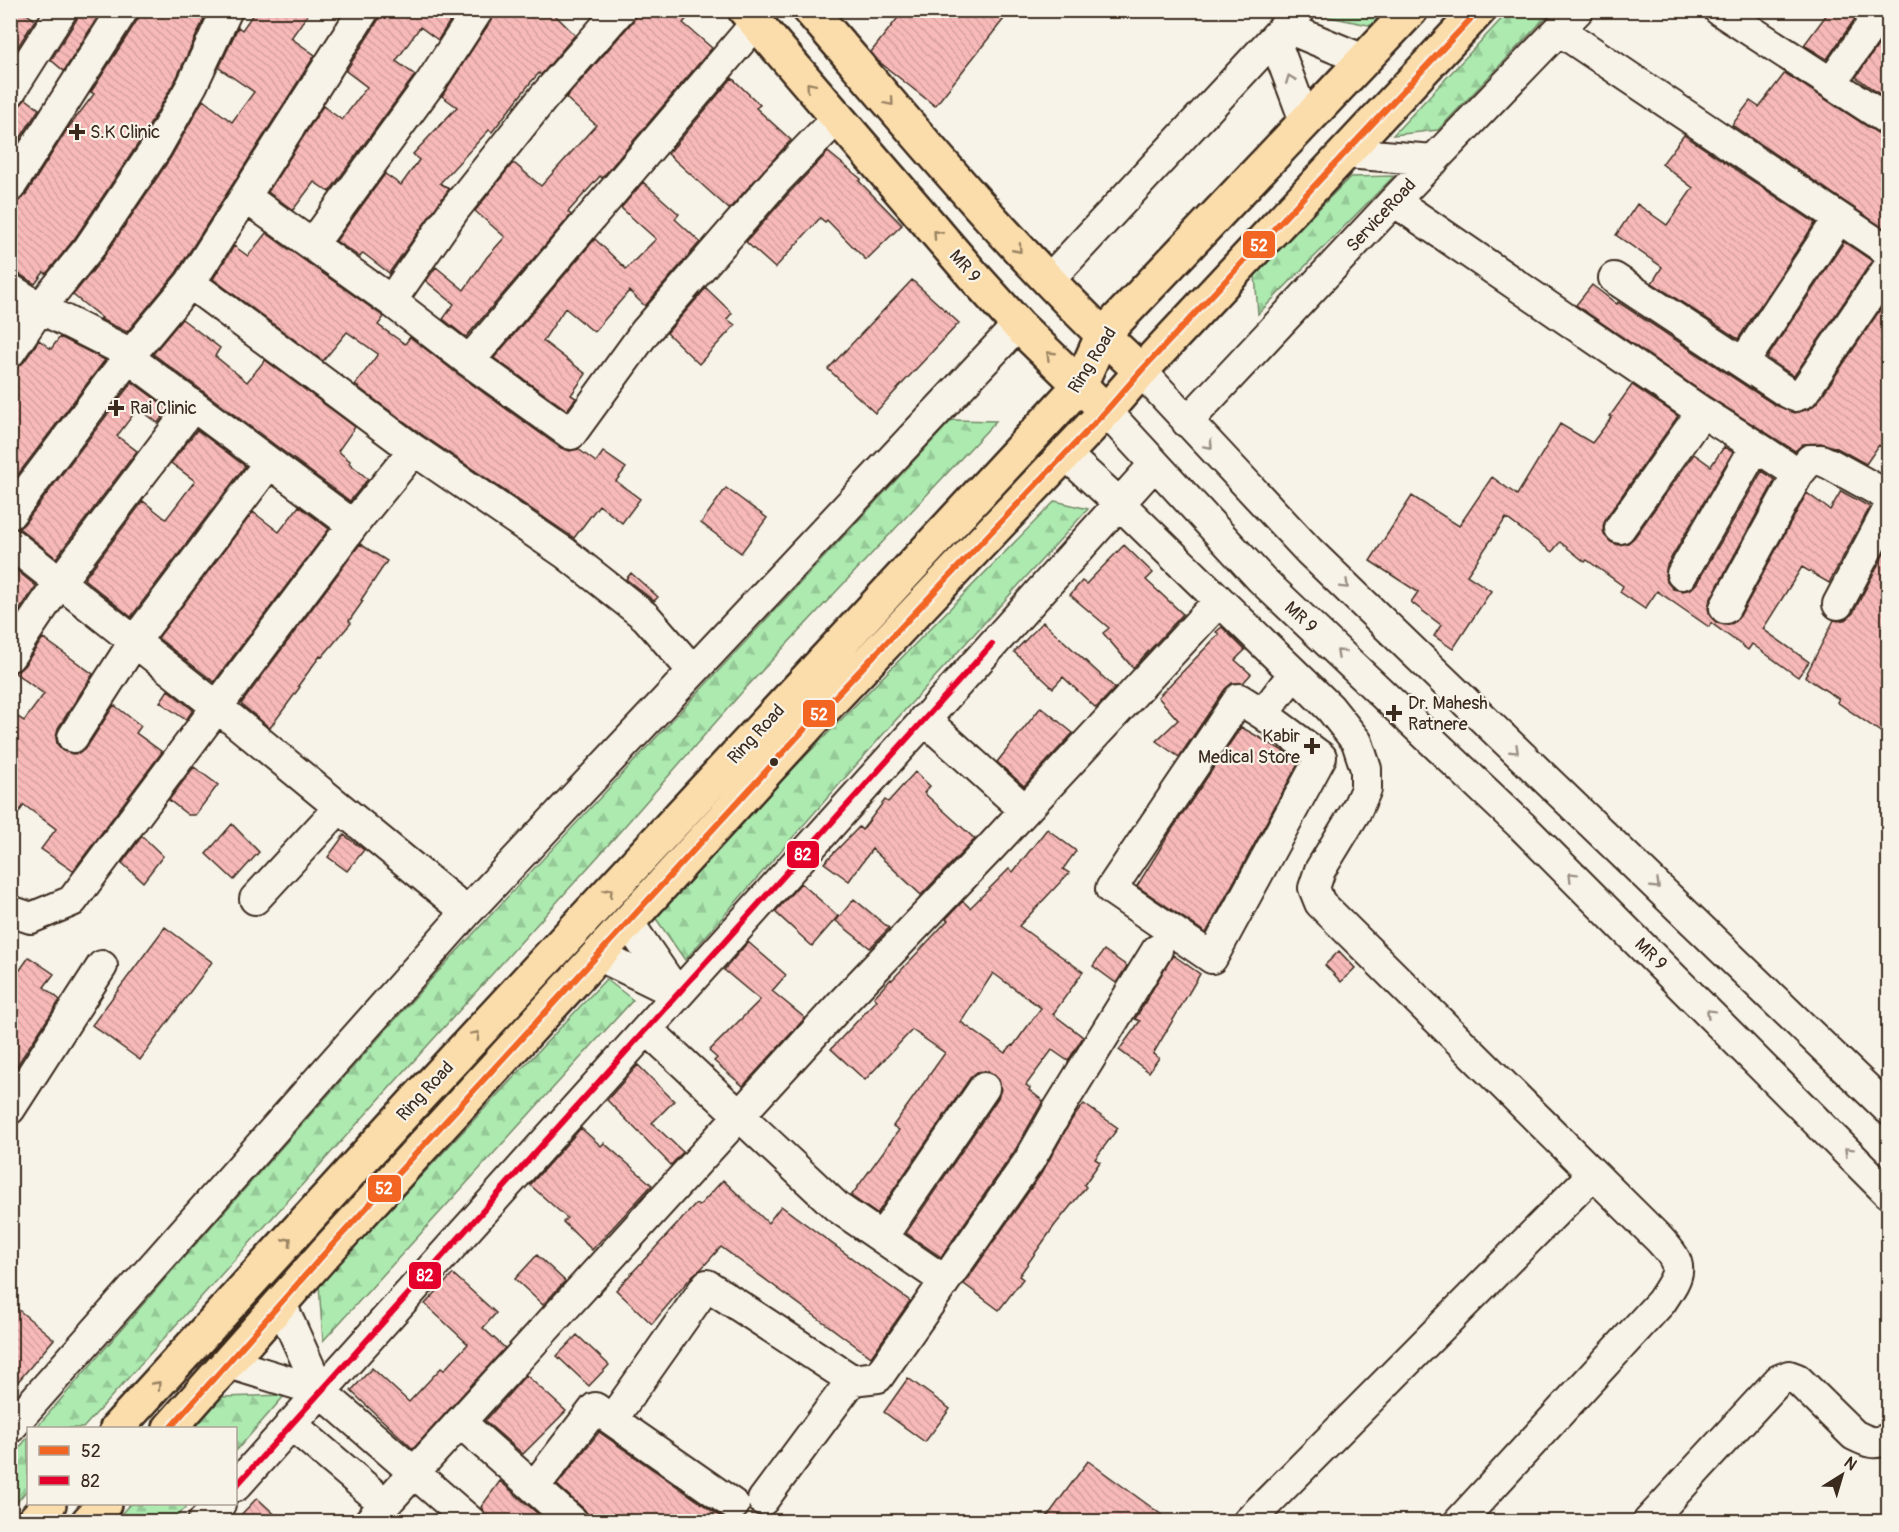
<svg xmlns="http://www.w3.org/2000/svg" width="1899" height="1532" font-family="Pangolin,sans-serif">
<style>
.forest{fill:url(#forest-firs);stroke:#748a67;stroke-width:1.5}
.building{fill:url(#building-back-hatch);stroke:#3b2a1e;stroke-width:1.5;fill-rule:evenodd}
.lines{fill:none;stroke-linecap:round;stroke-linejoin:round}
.minor-casing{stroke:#3b2a1e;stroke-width:34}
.major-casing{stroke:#3b2a1e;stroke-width:38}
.minor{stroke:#f7f3e8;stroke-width:30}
.major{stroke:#fbddab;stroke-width:33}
.bus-1-casing{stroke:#f7f3e8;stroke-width:10}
.bus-2-casing{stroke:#f7f3e8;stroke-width:10}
.bus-1{stroke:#f26522;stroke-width:6}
.bus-2{stroke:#e4002b;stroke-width:6}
.oneway{stroke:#998e83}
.oneway2{stroke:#9b8464}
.poi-dot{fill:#3b2a1e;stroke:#f7f3e8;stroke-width:2}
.labels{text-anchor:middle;stroke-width:4.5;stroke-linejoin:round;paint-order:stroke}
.poi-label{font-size:18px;fill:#3b2a1e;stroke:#f7f3e8;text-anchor:start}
.street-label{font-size:18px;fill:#3b2a1e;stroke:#f7f3e8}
.line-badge{stroke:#f7f3e8;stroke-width:2}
.badge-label{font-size:16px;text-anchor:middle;font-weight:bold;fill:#fff}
</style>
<defs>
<pattern id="forest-firs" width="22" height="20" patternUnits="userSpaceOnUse" patternTransform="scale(1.5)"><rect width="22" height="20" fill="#aceab0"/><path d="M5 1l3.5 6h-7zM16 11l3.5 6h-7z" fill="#95c997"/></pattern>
<pattern id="building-back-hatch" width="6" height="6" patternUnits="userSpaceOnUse" patternTransform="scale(1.5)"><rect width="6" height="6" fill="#f7bab9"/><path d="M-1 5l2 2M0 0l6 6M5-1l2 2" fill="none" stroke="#d5a09f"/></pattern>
</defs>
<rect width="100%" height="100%" fill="#f7f3e8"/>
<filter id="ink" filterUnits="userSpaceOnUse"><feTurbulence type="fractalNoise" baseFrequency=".0167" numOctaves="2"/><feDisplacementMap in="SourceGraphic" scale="12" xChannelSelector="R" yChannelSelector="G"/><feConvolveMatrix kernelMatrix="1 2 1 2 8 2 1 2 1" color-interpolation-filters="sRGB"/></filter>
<g filter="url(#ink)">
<!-- forest -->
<path class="forest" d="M 1319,11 L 1319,10 L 1388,11 L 1373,26 L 1315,14 Z
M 1509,11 L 1552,11 L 1438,130 L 1393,135 Z
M 1394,176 L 1258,314 L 1255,274 L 1350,177 Z
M 952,420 L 996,421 L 743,691 L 602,852 L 83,1428 L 36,1428 L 171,1272 L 433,977 Z
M 1055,501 L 1088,509 L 894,722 L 685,960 L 652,913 Z
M 606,979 L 633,1000 L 323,1341 L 319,1285 Z
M 285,1395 L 236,1451 L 236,1428 L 195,1428 L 222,1397 Z
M 28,1437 L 28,1489 L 11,1509 L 11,1458 Z
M 130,1504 L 189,1504 L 173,1521 L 115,1521 Z"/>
<!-- building -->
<path class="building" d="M 10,10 L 21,10 L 35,20 L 10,59 Z
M 79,10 L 102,10 L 64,71 L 51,60 L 77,19 Z
M 140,10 L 208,10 L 177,77 L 142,138 L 75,238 L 46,274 L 44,272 L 35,284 L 19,274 L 10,272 L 10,207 L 25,196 L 66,131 L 94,94 L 91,92 L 138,19 Z
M 256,10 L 311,10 L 291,38 L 315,55 L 176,273 L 127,332 L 100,319 L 102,318 L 73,295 L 103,258 L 171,157 L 203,100 L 232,122 L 254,92 L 219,68 L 238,27 L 242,30 Z
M 381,10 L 457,10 L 438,40 L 420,27 L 396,61 L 415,75 L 329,192 L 314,182 L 293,210 L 268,192 L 323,106 L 342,120 L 367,87 L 346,71 L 379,19 Z
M 495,10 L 550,10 L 575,35 L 541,75 L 539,73 L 531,82 L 492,132 L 489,130 L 440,183 L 449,189 L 389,273 L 363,253 L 360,257 L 336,241 L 385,174 L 401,185 L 419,160 L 413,154 L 457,107 L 442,96 L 492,19 Z
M 637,10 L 694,10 L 683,23 L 712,48 L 602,178 L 600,176 L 568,212 L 571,215 L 466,337 L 443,319 L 454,304 L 426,281 L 436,267 L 464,290 L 487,257 L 505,237 L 475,211 L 512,164 L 515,164 L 541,186 L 596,125 L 566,98 L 633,21 Z
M 904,10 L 1011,10 L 935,106 L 878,61 L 871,52 Z
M 1830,10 L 1861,10 L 1827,59 L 1804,45 Z
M 1888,31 L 1888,100 L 1856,77 Z
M 1785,73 L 1879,134 L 1888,137 L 1888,231 L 1732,125 L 1750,101 L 1759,107 Z
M 732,78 L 760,105 L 756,108 L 791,140 L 729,209 L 668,154 Z
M 26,99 L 39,109 L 10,154 L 10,109 L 18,107 Z
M 1684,135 L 1815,223 L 1738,339 L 1652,283 L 1662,267 L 1616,235 L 1637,204 L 1667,225 L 1693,188 L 1662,164 Z
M 828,152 L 861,179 L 859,181 L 902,225 L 866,260 L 827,220 L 825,222 L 820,218 L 775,268 L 746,242 L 789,193 Z
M 643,182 L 679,214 L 675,219 L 700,242 L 645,306 L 629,291 L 594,332 L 565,308 L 543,341 L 586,374 L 571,395 L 576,398 L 567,410 L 494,358 L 595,239 L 626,269 L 656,239 L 621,208 Z
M 266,233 L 384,317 L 378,325 L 405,344 L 410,337 L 459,375 L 561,448 L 570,451 L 578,449 L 596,462 L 603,452 L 626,468 L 616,481 L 640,499 L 622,523 L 599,505 L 574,538 L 424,436 L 355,385 L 378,354 L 347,332 L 323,361 L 213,279 L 234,246 L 248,256 Z
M 1844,242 L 1872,261 L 1794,376 L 1767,358 Z
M 912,280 L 959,323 L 875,413 L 828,369 Z
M 1592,285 L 1617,304 L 1618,302 L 1775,405 L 1795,413 L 1809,409 L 1817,403 L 1888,298 L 1888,452 L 1879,445 L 1866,464 L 1837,448 L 1821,443 L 1803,444 L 1795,451 L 1711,398 L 1576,305 Z
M 706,288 L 732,313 L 727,319 L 735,325 L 699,364 L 667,333 Z
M 182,319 L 220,348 L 215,356 L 247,382 L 265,360 L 355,427 L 338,451 L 350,461 L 349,463 L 368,479 L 350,501 L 153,354 Z
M 60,337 L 105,360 L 10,485 L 10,369 L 18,367 L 24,362 L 39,340 L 51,349 Z
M 132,382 L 169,409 L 158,423 L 138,408 L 117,436 L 137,451 L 56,558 L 19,528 L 24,524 Z
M 1632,385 L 1678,416 L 1606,518 L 1603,526 L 1604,535 L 1611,542 L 1619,545 L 1628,543 L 1634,538 L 1694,454 L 1711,466 L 1724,447 L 1733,452 L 1667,565 L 1665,575 L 1667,582 L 1673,589 L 1683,591 L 1691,589 L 1697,583 L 1762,471 L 1775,480 L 1710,600 L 1708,608 L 1710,616 L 1717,623 L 1725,625 L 1733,623 L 1740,616 L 1807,493 L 1830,510 L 1841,491 L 1870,507 L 1829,583 L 1802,567 L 1763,629 L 1809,662 L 1798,677 L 1752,644 L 1748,650 L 1711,623 L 1709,627 L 1657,591 L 1645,609 L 1620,592 L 1623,586 L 1587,560 L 1585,562 L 1560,542 L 1552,552 L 1506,518 L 1467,575 L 1491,591 L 1453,649 L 1434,636 L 1441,625 L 1411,602 L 1418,592 L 1370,561 L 1412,496 L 1459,526 L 1492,477 L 1517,495 L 1560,424 L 1592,443 L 1612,417 L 1610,416 Z
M 197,430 L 245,466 L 131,617 L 84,579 L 143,501 L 166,519 L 195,481 L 171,463 Z
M 726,488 L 767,518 L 741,553 L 701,523 Z
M 299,506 L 329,529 L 214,682 L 158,638 L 253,512 L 279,532 Z
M 360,544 L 387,561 L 361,600 L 363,601 L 349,621 L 351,623 L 322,657 L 320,656 L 298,686 L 300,687 L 270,728 L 241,704 Z
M 1124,545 L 1153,573 L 1146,580 L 1183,614 L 1133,668 L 1103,633 L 1109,628 L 1070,595 L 1082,581 L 1086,584 Z
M 1888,546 L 1888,737 L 1837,702 L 1839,699 L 1805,677 L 1834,620 L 1839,621 L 1847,619 L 1853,613 Z
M 10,565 L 36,586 L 10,624 Z
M 631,573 L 658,597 L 654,601 L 626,579 Z
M 1043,622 L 1115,688 L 1096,708 L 1063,677 L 1053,688 L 1014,652 Z
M 1222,627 L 1245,650 L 1235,660 L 1251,674 L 1243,683 L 1232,683 L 1225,689 L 1179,757 L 1156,741 L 1178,720 L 1158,697 L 1219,634 L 1216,632 Z
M 43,638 L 93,674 L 58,728 L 56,737 L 57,744 L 63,751 L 73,754 L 80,753 L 87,747 L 114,705 L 141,726 L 136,733 L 162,752 L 73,871 L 41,849 L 56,829 L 24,805 L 10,825 L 10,712 L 24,721 L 44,694 L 14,672 L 18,671 L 24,666 Z
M 168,690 L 193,710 L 186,720 L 160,702 Z
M 1041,707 L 1073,733 L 1024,786 L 997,762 Z
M 1241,727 L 1285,752 L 1299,762 L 1206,933 L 1137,886 L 1171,831 Z
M 194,767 L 218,785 L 195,815 L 188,815 L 169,800 Z
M 915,772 L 930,786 L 924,793 L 975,839 L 921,895 L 872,849 L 849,881 L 824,863 L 859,827 L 862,830 L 885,800 L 888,802 Z
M 232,824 L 259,852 L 234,880 L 206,854 Z
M 1047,829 L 1076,851 L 1063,869 L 1069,873 L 1019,926 L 1083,972 L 1053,1014 L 1083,1037 L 1068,1061 L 1052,1050 L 1026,1085 L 1030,1088 L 1029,1090 L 1043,1101 L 1014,1152 L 941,1257 L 906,1233 L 998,1098 L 1001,1089 L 999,1080 L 993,1074 L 985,1071 L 977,1072 L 970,1078 L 877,1214 L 851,1196 L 899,1130 L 893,1126 L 945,1053 L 912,1030 L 865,1080 L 831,1049 L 877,1000 L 874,997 L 891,979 L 892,980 L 948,920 L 946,919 L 963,901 L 970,908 L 1009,869 L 1013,872 ZM 993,973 L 1041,1008 L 1013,1046 L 1012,1045 L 1005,1053 L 961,1022 Z
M 344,835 L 364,850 L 347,871 L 328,857 Z
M 142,836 L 163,856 L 143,882 L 122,863 Z
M 801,883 L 838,916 L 812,946 L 775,912 Z
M 854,899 L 889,928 L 870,948 L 836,921 Z
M 165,927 L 212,962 L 140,1060 L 92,1025 Z
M 748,942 L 786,975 L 772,991 L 805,1018 L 743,1086 L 714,1061 L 717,1058 L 709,1051 L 760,1000 L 724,970 Z
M 1104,950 L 1127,966 L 1116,983 L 1093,966 Z
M 1339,951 L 1355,968 L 1341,982 L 1325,965 Z
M 1173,955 L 1200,974 L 1153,1054 L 1159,1058 L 1149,1072 L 1119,1050 L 1140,1021 L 1135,1019 Z
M 29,957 L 54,974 L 44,987 L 60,1000 L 10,1076 L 10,984 Z
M 638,1065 L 674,1101 L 652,1123 L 683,1152 L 671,1165 L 607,1100 Z
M 1084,1104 L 1118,1128 L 1095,1159 L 1100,1162 L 1084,1185 L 1086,1187 L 1055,1225 L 1019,1276 L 1023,1279 L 999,1310 L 964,1284 L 1043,1171 L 1072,1119 Z
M 581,1128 L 601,1146 L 604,1143 L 652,1185 L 592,1250 L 563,1222 L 567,1218 L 530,1185 Z
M 723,1180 L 768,1223 L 781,1206 L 910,1301 L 871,1357 L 721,1247 L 701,1269 L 693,1275 L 652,1324 L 616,1290 L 696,1204 L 699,1206 Z
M 537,1255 L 565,1281 L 543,1305 L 515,1279 Z
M 453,1274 L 496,1313 L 483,1328 L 505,1348 L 413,1449 L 351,1391 L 372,1368 L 409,1402 L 441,1368 L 444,1370 L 468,1344 L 425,1304 Z
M 10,1303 L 54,1339 L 10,1391 Z
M 577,1335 L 609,1365 L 589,1386 L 557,1356 Z
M 526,1375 L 566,1411 L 523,1454 L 485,1421 Z
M 908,1378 L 950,1409 L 925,1442 L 884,1412 Z
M 599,1432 L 724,1519 L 730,1521 L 590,1521 L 589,1516 L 584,1509 L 557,1485 Z
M 1088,1461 L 1170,1521 L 1044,1521 Z
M 500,1481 L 546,1521 L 488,1521 L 487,1516 L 481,1507 Z
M 257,1498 L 282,1521 L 235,1521 Z"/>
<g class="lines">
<!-- minor casing -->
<g class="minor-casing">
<path id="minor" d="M 1719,10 L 1888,120
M 1285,27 L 1364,60
M 1559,30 L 1888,251
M 1274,38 L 1305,121
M 1832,82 L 1882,10
M 10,92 L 62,10
M 1346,153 L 1434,160
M 10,187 L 123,10
M 245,197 L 391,301 L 469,361 L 571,434 L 645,332 L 776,181 L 837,118
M 1394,201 L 1702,412 L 1751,443 L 1798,474
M 312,245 L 431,82 L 478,10
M 1614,278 L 1785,391 L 1795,396 L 1803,393 L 1888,268
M 1048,281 L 1300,10
M 190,283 L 414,450 L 565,553 L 646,617 L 693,671
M 10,289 L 40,308 L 131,354
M 391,301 L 454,210 L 543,98 L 620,10
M 10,352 L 40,308 L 89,248 L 157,147 L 192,85 L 227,10
M 129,358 L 353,525
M 469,361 L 756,23
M 1743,363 L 1839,218
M 1141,371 L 1309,551 L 1888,1109
M 1106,411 L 1261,579 L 1523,827 L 1888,1193
M 1187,422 L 1394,201 L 1578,10
M 1065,454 L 1120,504 L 1294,673 L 1330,708 L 1357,742 L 1366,769 L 1366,789 L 1356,811 L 1320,870 L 1314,888 L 1320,903 L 1659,1239 C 1685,1267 1681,1272 1661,1302 L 1459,1522
M 10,514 L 131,354 L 190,283 L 364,10
M 1620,528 L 1702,412
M 10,543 L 216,706 L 467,912
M 1682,574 L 1756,446
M 1838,604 L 1888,510
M 1725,608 L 1798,474 L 1810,460 L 1821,460 L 1830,464 L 1888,496
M 10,656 L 59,583 L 193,406
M 1263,714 L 1321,757 L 1212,958 L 1111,889 L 1239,699 L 1263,714 L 1294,673
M 924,719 L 1025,810
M 73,737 L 134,642 L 269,463
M 255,899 L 339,808
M 10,911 L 31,918 L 72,901 L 353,525 L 414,450
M 628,922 L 676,992
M 598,955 L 678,994
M 647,1029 L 837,1207 L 945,1281 L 1029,1161 L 1058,1110 L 1157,950
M 10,1109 L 102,966
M 882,1237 L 984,1088
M 281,1304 L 320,1391
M 228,1363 L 320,1391 L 471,1522
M 621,1407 L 707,1285 L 852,1380
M 460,1422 L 573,1522
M 291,1424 L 385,1504
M 10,1428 L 467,912 L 1018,325
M 236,1486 L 1154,465
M 534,1487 L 595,1408 L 734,1505
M 763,1500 L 852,1380 L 878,1377 L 945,1281
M 203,1522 L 220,1504
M 369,1522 L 840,1005 L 992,846 L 1219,601
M 1248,1522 L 1593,1174
M 1648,1522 L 1779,1380 L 1789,1376 L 1797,1379 L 1854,1435 C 1868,1442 1874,1445 1888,1439"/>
</g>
<!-- major casing -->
<g class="major-casing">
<path id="major" d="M 745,10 L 972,274 L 1018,325 L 1094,399
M 810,10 C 917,134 1021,261 1141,371
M 117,1428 L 418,1098 L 1080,385 L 1102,336 L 1411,10
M 170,1428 L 325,1253 L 812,721 L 1106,411 L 1141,371 L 1479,10
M 33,1522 L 49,1504
M 88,1522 L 104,1504"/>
</g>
<!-- minor -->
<use href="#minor" class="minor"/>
<!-- major -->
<use href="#major" class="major"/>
<!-- bus-1 casing -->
<g class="bus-1-casing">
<path id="bus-1" d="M 170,1428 L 325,1253 L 812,721 L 1106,411 L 1141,371 L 1479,10"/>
</g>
<!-- bus-2 casing -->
<g class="bus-2-casing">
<path id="bus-2" d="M 236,1486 L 992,644"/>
</g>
<!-- bus-1 -->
<use href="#bus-1" class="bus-1"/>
<!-- bus-2 -->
<use href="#bus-2" class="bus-2"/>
</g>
<!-- one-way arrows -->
<defs><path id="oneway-chevron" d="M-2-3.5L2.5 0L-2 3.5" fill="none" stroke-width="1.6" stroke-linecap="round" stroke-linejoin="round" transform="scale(1.5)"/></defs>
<g class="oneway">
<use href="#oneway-chevron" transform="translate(1290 79) rotate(-111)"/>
<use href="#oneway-chevron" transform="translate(1209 445) rotate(47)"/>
<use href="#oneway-chevron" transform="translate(1345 585) rotate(44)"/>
<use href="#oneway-chevron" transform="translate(1340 653) rotate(-137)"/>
<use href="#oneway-chevron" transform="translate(1515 750) rotate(44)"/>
<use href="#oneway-chevron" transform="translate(1572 876) rotate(-135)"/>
<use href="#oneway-chevron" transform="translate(1656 885) rotate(44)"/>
<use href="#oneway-chevron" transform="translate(1710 1013) rotate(-135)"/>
<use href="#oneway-chevron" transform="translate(1848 1151) rotate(-135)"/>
</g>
<g class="oneway2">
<use href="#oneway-chevron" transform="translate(810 86) rotate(-130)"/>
<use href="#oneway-chevron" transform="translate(890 102) rotate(49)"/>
<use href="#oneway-chevron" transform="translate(937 234) rotate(-131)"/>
<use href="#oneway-chevron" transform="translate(1018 249) rotate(48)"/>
<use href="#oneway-chevron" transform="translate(1050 355) rotate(-136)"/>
<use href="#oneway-chevron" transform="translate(609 892) rotate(-47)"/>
<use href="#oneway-chevron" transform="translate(476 1035) rotate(-47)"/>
<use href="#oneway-chevron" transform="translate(288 1241) rotate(-48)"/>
<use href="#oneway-chevron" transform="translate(157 1385) rotate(-48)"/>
</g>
</g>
<!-- markers -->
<g class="poi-dot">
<path d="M74 123h6v6h6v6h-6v6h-6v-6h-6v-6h6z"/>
<path d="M113 399h6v6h6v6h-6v6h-6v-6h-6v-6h6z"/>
<path d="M1391 704h6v6h6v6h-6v6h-6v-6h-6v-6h6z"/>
<path d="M1309 737h6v6h6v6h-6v6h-6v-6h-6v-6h6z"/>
<circle cx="774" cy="762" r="5"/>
</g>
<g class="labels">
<!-- poi labels -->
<g class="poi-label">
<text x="90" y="138">S.K Clinic</text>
<text x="130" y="414">Rai Clinic</text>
<text x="1408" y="709">Dr. Mahesh<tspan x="1408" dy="21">Ratnere</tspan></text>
<text x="1300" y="742" text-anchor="end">Kabir<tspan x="1300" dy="21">Medical Store</tspan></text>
</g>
<!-- street labels -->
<g class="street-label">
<text transform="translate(1381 215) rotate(-47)" y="6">ServiceRoad</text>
<text transform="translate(965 266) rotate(49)" y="6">MR 9</text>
<text transform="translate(1092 360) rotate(-58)" y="6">Ring Road</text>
<text transform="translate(1301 617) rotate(43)" y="6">MR 9</text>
<text transform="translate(756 734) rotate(-47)" y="6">Ring Road</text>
<text transform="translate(1651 954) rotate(45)" y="6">MR 9</text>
<text transform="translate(425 1091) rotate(-47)" y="6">Ring Road</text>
</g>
</g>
<g class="line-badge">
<rect x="1242" y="230" width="34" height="29" rx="6" fill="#f26522"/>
<rect x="802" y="699" width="34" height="29" rx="6" fill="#f26522"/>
<rect x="786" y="840" width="34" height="29" rx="6" fill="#e4002b"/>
<rect x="367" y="1174" width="35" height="29" rx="6" fill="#f26522"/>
<rect x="408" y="1261" width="34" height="29" rx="6" fill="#e4002b"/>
</g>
<g class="badge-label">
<text x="1259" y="251">52</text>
<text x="819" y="720">52</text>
<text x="803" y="860">82</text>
<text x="384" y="1194">52</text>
<text x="425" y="1281">82</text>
</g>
<!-- margin -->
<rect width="1899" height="1532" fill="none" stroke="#f7f3e8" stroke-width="36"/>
<rect x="18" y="18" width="1863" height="1496" fill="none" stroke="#3b2a1e" stroke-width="2" filter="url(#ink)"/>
<!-- legend -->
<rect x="27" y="1427" width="210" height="78" fill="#f7f3e8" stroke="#aca397" stroke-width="1.5"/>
<rect x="39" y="1446" width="30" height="9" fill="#f26522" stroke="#aca397" stroke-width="1.5"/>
<text x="81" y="1457" font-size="18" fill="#3b2a1e">52</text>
<rect x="39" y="1476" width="30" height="9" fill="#e4002b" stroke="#aca397" stroke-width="1.5"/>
<text x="81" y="1487" font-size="18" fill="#3b2a1e">82</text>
<!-- north arrow -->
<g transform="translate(1842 1475) rotate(37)" stroke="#f7f3e8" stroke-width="4.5" paint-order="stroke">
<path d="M0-4.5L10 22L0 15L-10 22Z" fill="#3b2a1e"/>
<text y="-9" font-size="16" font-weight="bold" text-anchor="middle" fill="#3b2a1e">N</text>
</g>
</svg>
